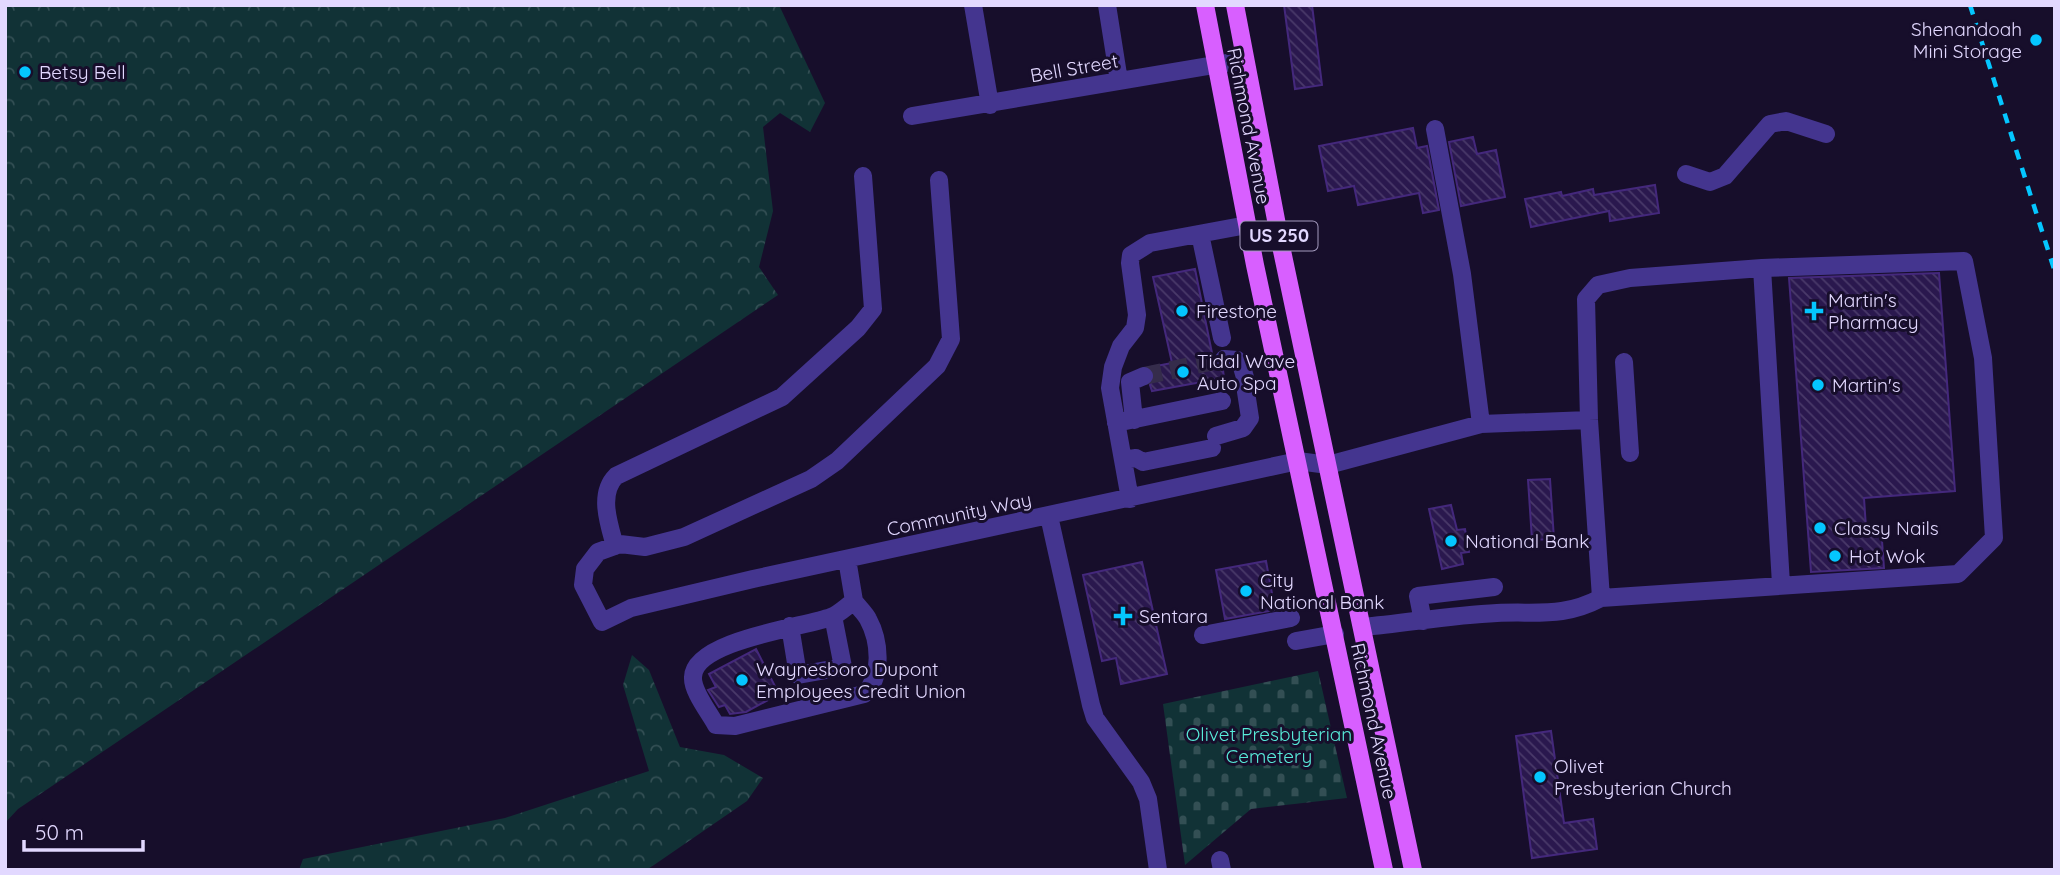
<svg xmlns="http://www.w3.org/2000/svg" width="2060" height="875" font-family="Quicksand,sans-serif">
<style>
.forest{fill:url(#forest-crowns)}
.cemetery{fill:url(#cemetery-stones)}
.building{fill:url(#building-back-hatch);stroke:#44287c;stroke-width:2}
.lines{fill:none;stroke-linecap:round;stroke-linejoin:round}
.minor-tunnel{stroke:#352c4b;stroke-width:18;stroke-dasharray:18 9;stroke-linecap:butt}
.minor{stroke:#44358f;stroke-width:18}
.major{stroke:#d85fff;stroke-width:18}
.rail{stroke:#04c6ff;stroke-width:4.5;stroke-dasharray:10 9;stroke-linecap:butt}
.poi-dot{fill:#04c6ff;stroke:#170e2b;stroke-width:2.5}
.labels{text-anchor:middle;stroke-width:6;stroke-linejoin:round;paint-order:stroke}
.shield{fill:#170e2b;stroke:#a59bbf;stroke-width:2}
.shield-label{font-size:18px;font-weight:bold;fill:#e2d8ff}
.poi-label{font-size:19px;fill:#e2d8ff;stroke:#170e2b;text-anchor:start}
.street-label{font-size:19px;fill:#e2d8ff;stroke:#170e2b}
.park-label{font-size:19px;fill:#58ebd9;stroke:#170e2b}
</style>
<defs>
<pattern id="forest-crowns" width="20" height="18" patternUnits="userSpaceOnUse" patternTransform="scale(1.75)"><rect width="20" height="18" fill="#113236"/><path d="M2 6a3 3 0 1 1 6 0M12 15a3 3 0 1 1 6 0" fill="none" stroke="#334f54"/></pattern>
<pattern id="cemetery-stones" width="16" height="16" patternUnits="userSpaceOnUse" patternTransform="scale(1.75)"><rect width="16" height="16" fill="#113236"/><path d="M2 7V4a2 2 0 0 1 4 0v3zM10 15v-3a2 2 0 0 1 4 0v3z" fill="#334f54"/></pattern>
<pattern id="building-back-hatch" width="6" height="6" patternUnits="userSpaceOnUse" patternTransform="scale(1.75)"><rect width="6" height="6" fill="#2a184e"/><path d="M-1 5l2 2M0 0l6 6M5-1l2 2" fill="none" stroke="#493969"/></pattern>
</defs>
<rect width="100%" height="100%" fill="#170e2b"/>
<!-- forest -->
<path class="forest" d="M 5,5 L 779,5 L 825,103 L 810,132 L 780,113 L 763,127 L 773,211 L 759,267 L 778,295 L 18,809 L 5,823 Z
M 632,655 L 649,670 L 680,747 L 724,755 L 763,778 L 747,801 L 654,865 L 646,870 L 299,870 L 303,859 L 505,818 L 649,771 L 623,685 Z"/>
<!-- cemetery -->
<path class="cemetery" d="M 1318,671 L 1347,798 L 1251,809 L 1185,865 L 1163,704 Z"/>
<!-- building -->
<path class="building" d="M 1284,5 L 1312,5 L 1322,85 L 1295,89 Z
M 1413,128 L 1417,148 L 1427,146 L 1439,210 L 1423,213 L 1419,193 L 1358,205 L 1354,186 L 1328,191 L 1319,146 Z
M 1473,137 L 1477,154 L 1496,150 L 1505,197 L 1461,206 L 1449,142 Z
M 1655,185 L 1659,213 L 1610,221 L 1609,211 L 1531,227 L 1525,199 L 1561,192 L 1562,196 L 1593,189 L 1594,195 Z
M 1195,269 L 1214,363 L 1223,370 L 1224,378 L 1152,391 L 1150,385 L 1155,377 L 1151,367 L 1172,363 L 1153,277 Z
M 1939,273 L 1955,491 L 1864,498 L 1866,528 L 1881,527 L 1884,568 L 1811,572 L 1789,278 Z
M 1550,479 L 1554,539 L 1532,540 L 1528,480 Z
M 1451,505 L 1457,530 L 1465,529 L 1469,552 L 1461,553 L 1463,564 L 1442,569 L 1429,509 Z
M 1266,561 L 1275,610 L 1225,619 L 1216,570 Z
M 1142,562 L 1167,674 L 1121,684 L 1116,658 L 1102,661 L 1083,575 Z
M 756,649 L 779,694 L 746,712 L 730,714 L 725,705 L 719,707 L 708,690 L 716,687 L 709,674 Z
M 1551,731 L 1564,823 L 1593,819 L 1597,849 L 1532,858 L 1516,736 Z"/>
<g class="lines">
<!-- minor-tunnel -->
<path class="minor-tunnel" d="M 1144,376 L 1224,359"/>
<!-- minor -->
<path class="minor" d="M 973,5 L 990,105
M 1107,5 L 1119,81
M 912,116 L 1244,60
M 1435,129 L 1462,274 L 1481,424
M 1686,174 L 1710,182 L 1725,176 L 1770,124 L 1786,121 L 1826,134
M 939,180 L 951,339 L 937,366 L 837,461 L 811,479 L 684,537 L 645,547 L 620,544 L 598,552 L 585,569 L 583,585 L 602,622 L 631,608 L 753,579 L 1298,461 L 1328,465 L 1481,424 L 1589,420
M 1200,234 L 1222,338
M 1224,359 L 1237,360 L 1242,367 L 1246,381
M 1624,362 L 1630,453
M 1134,420 L 1130,382 L 1144,376
M 1116,423 L 1222,401
M 1216,436 L 1243,428 L 1250,418 L 1246,392
M 1123,460 L 1136,458 L 1143,462 L 1212,448
M 1130,499 L 1110,388 L 1113,367 L 1121,346 L 1135,328 L 1137,315 L 1130,263 L 1131,255 L 1150,243 L 1247,225
M 1049,516 L 1091,705 L 1095,718 L 1141,782 L 1148,799 L 1158,870
M 615,546 C 609,524 598,494 616,476 L 782,397 L 858,328 L 873,309 L 863,176
M 847,559 L 854,601 C 847,606 839,614 831,617 C 805,627 694,640 693,677 C 692,691 709,712 716,725 L 735,726 L 864,694 C 883,677 880,641 868,619 C 865,613 858,607 854,601
M 1601,598 L 1589,420 L 1586,299 L 1598,285 L 1630,278 L 1762,268 L 1781,584
M 1423,621 L 1418,596 L 1494,587
M 790,626 L 798,675 L 843,667 L 833,616
M 1363,627 C 1407,623 1452,615 1497,613 C 1537,611 1563,618 1601,598 L 1958,574 L 1994,538 L 1983,358 L 1964,261 L 1762,268
M 1203,635 L 1291,618
M 1296,641 L 1335,634
M 1220,860 L 1222,870"/>
<!-- major -->
<path class="major" d="M 1205,5 L 1255,265 L 1384,870
M 1235,5 L 1281,246 L 1413,870"/>
<!-- rail -->
<path class="rail" d="M 1970,5 L 2055,272"/>
</g>
<!-- markers -->
<g class="poi-dot">
<circle cx="2036" cy="40" r="7"/>
<circle cx="25" cy="72" r="7"/>
<circle cx="1182" cy="311" r="7"/>
<path d="M1810.5 300.5h7v7h7v7h-7v7h-7v-7h-7v-7h7z"/>
<circle cx="1183" cy="372" r="7"/>
<circle cx="1818" cy="385" r="7"/>
<circle cx="1820" cy="528" r="7"/>
<circle cx="1451" cy="541" r="7"/>
<circle cx="1835" cy="556" r="7"/>
<circle cx="1246" cy="591" r="7"/>
<path d="M1119.5 605.5h7v7h7v7h-7v7h-7v-7h-7v-7h7z"/>
<circle cx="742" cy="680" r="7"/>
<circle cx="1540" cy="777" r="7"/>
</g>
<g class="labels">
<!-- shield labels -->
<rect class="shield" x="1240.5" y="221.5" width="77" height="29" rx="5"/>
<g class="shield-label">
<text x="1279" y="242">US 250</text>
</g>
<!-- poi labels -->
<g class="poi-label">
<text x="2022" y="36" text-anchor="end">Shenandoah<tspan x="2022" dy="22">Mini Storage</tspan></text>
<text x="39" y="79">Betsy Bell</text>
<text x="1828" y="307">Martin's<tspan x="1828" dy="22">Pharmacy</tspan></text>
<text x="1196" y="318">Firestone</text>
<text x="1197" y="368">Tidal Wave<tspan x="1197" dy="22">Auto Spa</tspan></text>
<text x="1832" y="392">Martin's</text>
<text x="1834" y="535">Classy Nails</text>
<text x="1465" y="548">National Bank</text>
<text x="1849" y="563">Hot Wok</text>
<text x="1260" y="587">City<tspan x="1260" dy="22">National Bank</tspan></text>
<text x="1139" y="623">Sentara</text>
<text x="756" y="676">Waynesboro Dupont<tspan x="756" dy="22">Employees Credit Union</tspan></text>
<text x="1554" y="773">Olivet<tspan x="1554" dy="22">Presbyterian Church</tspan></text>
</g>
<!-- street labels -->
<g class="street-label">
<text transform="translate(1074 68) rotate(-10)" y="7">Bell Street</text>
<text transform="translate(1249 126) rotate(79)" y="7">Richmond Avenue</text>
<text transform="translate(959 514) rotate(-12)" y="7">Community Way</text>
<text transform="translate(1374 721) rotate(78)" y="7">Richmond Avenue</text>
</g>
<!-- park labels -->
<g class="park-label">
<text x="1269" y="741">Olivet Presbyterian<tspan x="1269" dy="22">Cemetery</tspan></text>
</g>
</g>
<!-- border -->
<rect width="2060" height="875" fill="none" stroke="#e2d8ff" stroke-width="14"/>
<!-- scale -->
<path d="M24 840v10h119v-10" fill="none" stroke="#e2d8ff" stroke-width="3.5"/>
<text x="35" y="840" font-size="21" fill="#e2d8ff" stroke="#170e2b" stroke-width="5" paint-order="stroke">50 m</text>
</svg>
